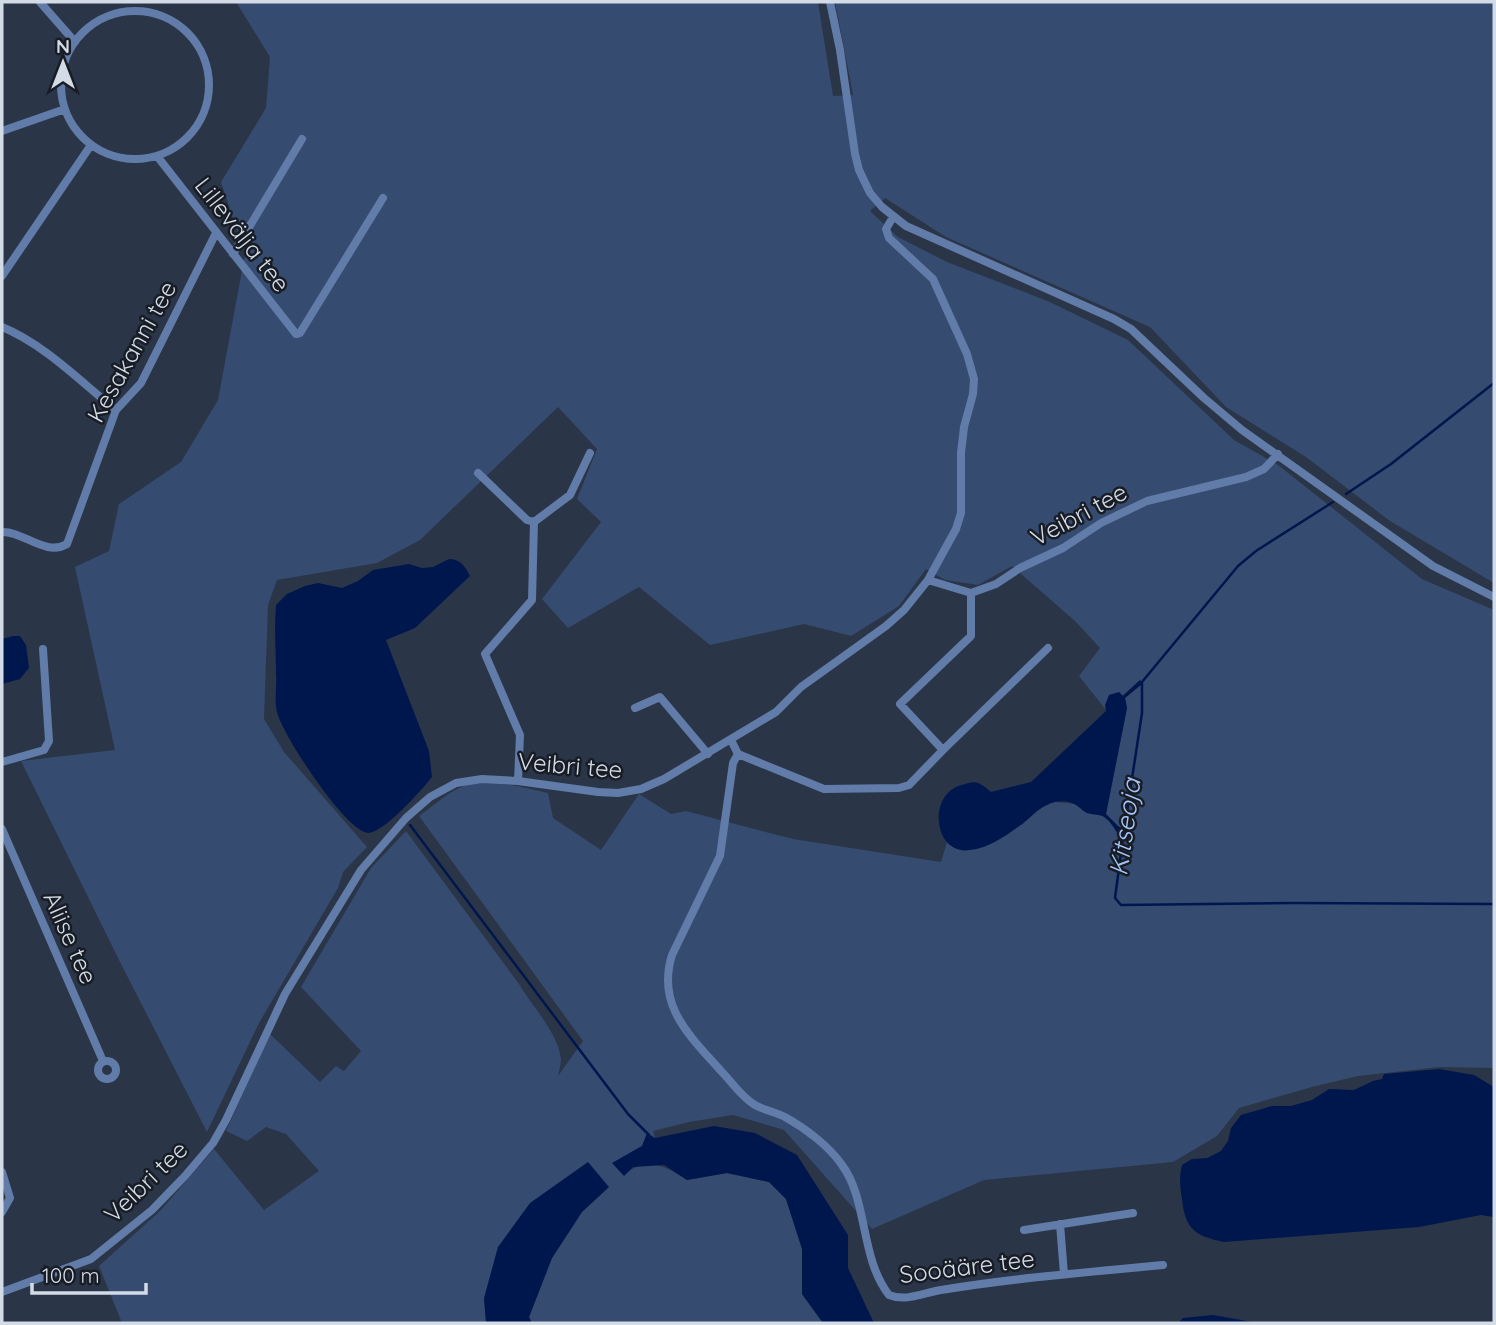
<svg xmlns="http://www.w3.org/2000/svg" width="1496" height="1325" font-family="Quicksand,sans-serif">
<style>
.green{fill:#354b70}
.water{fill:#00174e}
.lines{fill:none;stroke-linecap:round;stroke-linejoin:round}
.stream{stroke:#00174e;stroke-width:2.5}
.minor{stroke:#617ca8;stroke-width:8}
.labels{text-anchor:middle;stroke-width:5;stroke-linejoin:round;paint-order:stroke}
.street-label{font-size:24px;fill:#d3dbe6;stroke:#181d25}
.water-label{font-size:26px;font-style:italic;fill:#a5c5f9;stroke:#181d25}
</style>
<rect width="100%" height="100%" fill="#2a3548"/>
<!-- green -->
<path class="green" d="M 236,2 L 818,2 L 833,96 L 853,95 L 835,2 L 1494,2 L 1494,583 L 1390,521 L 1306,457 L 1226,407 L 1150,327 L 946,237 L 885,198 L 870,211 L 898,237 L 947,262 L 1050,302 L 1128,340 L 1234,440 L 1278,465 L 1422,579 L 1494,610 L 1494,1068 L 1440,1067 L 1358,1076 L 1312,1087 L 1239,1108 L 1217,1136 L 1173,1162 L 984,1180 L 872,1229 L 784,1130 L 733,1115 L 689,1122 L 653,1131 L 655,1138 L 613,1163 L 624,1175 C 646,1156 666,1166 687,1180 L 727,1173 L 769,1182 L 786,1199 L 802,1249 L 802,1294 L 823,1323 L 532,1323 L 529,1317 L 552,1258 L 582,1212 L 609,1187 L 484,1298 L 486,1323 L 122,1323 L 99,1266 L 160,1211 L 214,1149 L 264,1210 L 319,1171 L 286,1134 L 266,1127 L 247,1141 L 226,1131 L 270,1034 L 320,1082 L 336,1066 L 344,1071 L 361,1051 L 301,987 L 371,868 L 406,831 L 519,984 C 532,1006 558,1033 561,1059 C 561,1064 559,1071 558,1076 L 583,1041 L 419,816 C 431,808 442,797 455,790 C 483,775 519,787 548,793 L 553,818 L 601,850 L 639,794 L 671,814 L 686,811 L 793,839 L 941,862 L 947,842 L 956,848 L 1023,824 L 1040,808 L 1054,802 L 1077,804 L 1087,812 L 1102,816 L 1118,826 L 1106,814 L 1127,708 L 1125,698 L 1142,684 L 1140,680 L 1106,710 L 1079,676 L 1100,648 L 1076,622 L 1012,566 L 978,585 L 945,580 L 926,569 L 899,606 L 851,636 L 804,624 L 710,645 L 639,587 L 568,628 L 542,599 L 601,522 L 577,499 L 597,449 L 558,407 L 420,540 L 377,563 L 277,580 L 268,605 L 264,719 L 284,752 L 367,847 L 343,872 L 338,888 L 259,1023 L 207,1132 L 120,962 L 21,761 L 115,750 L 75,567 L 109,551 L 119,504 L 181,462 L 218,400 L 245,254 L 221,182 L 266,108 L 270,57 Z"/>
<!-- water -->
<path class="water" d="M 449,559 C 459,558 466,567 470,576 L 415,628 L 386,640 L 429,751 L 432,777 C 422,790 384,832 369,833 C 347,834 282,734 277,712 C 274,700 277,687 276,674 C 276,651 274,628 276,605 L 287,594 L 305,586 L 318,583 L 342,588 L 358,581 L 373,570 L 409,564 L 422,568 L 433,567 Z
M 13,636 L 20,636 L 26,645 L 29,668 L 20,679 L 2,684 L 2,639 Z
M 1140,680 L 1142,684 L 1125,698 L 1127,708 L 1106,814 L 1118,826 L 1125,830 L 1122,841 C 1117,833 1112,822 1103,816 C 1098,814 1092,815 1087,813 C 1080,809 1077,804 1069,802 C 1048,798 1037,812 1022,824 C 1007,835 989,848 970,850 C 933,856 927,793 962,785 C 966,784 973,781 978,783 C 982,784 987,789 991,792 L 1031,782 L 1106,711 L 1105,705 L 1109,695 L 1119,692 L 1123,696 Z
M 1439,1069 L 1474,1075 L 1494,1087 L 1494,1217 L 1481,1215 L 1419,1227 L 1224,1242 C 1195,1236 1185,1229 1182,1199 C 1180,1187 1179,1177 1182,1165 L 1192,1159 L 1207,1158 L 1221,1151 L 1228,1141 L 1231,1128 L 1241,1115 L 1272,1106 L 1291,1106 L 1312,1100 L 1329,1089 L 1354,1090 L 1373,1081 L 1382,1079 L 1384,1074 Z
M 714,1126 L 755,1133 L 797,1155 L 848,1235 L 848,1268 L 874,1323 L 823,1323 L 802,1294 L 802,1249 L 786,1199 L 769,1182 L 727,1173 L 687,1180 L 664,1165 L 633,1167 L 624,1176 L 612,1163 L 642,1146 L 647,1133 L 655,1138 Z
M 588,1162 L 609,1187 L 582,1212 L 552,1258 L 529,1317 L 532,1323 L 486,1323 L 484,1298 L 498,1247 L 530,1203 Z
M 1213,1315 L 1258,1323 L 1178,1323 L 1183,1318 Z"/>
<g class="lines">
<!-- stream -->
<path class="stream" d="M 1346,494 L 1391,464 L 1494,383
M 410,825 L 628,1114 L 649,1135
M 1124,831 L 1142,713 L 1142,682 L 1238,566 L 1256,551 L 1333,502
M 1123,838 L 1115,898 L 1121,905 L 1293,903 L 1494,904"/>
<!-- minor -->
<path class="minor" d="M 40,2 L 75,42
M 830,2 L 840,50 L 855,154 L 859,170 L 870,193 L 882,207 L 906,226 L 1114,319 L 1131,329 L 1204,398 L 1242,430 L 1433,566 L 1494,597
M61 85a74 74 0 1 1 148 0a74 74 0 1 1-148 0Z
M 2,131 L 65,109
M 157,156 L 296,334 L 300,333 L 383,198
M 893,217 L 886,229 L 889,238 L 933,279 L 967,354 L 974,379 L 973,394 L 964,427 L 961,453 L 961,513 L 956,529 L 928,580
M 233,254 L 302,139
M 2,276 L 91,145
M 2,327 C 44,344 81,382 116,410
M 478,473 L 527,520 L 534,522
M 2,532 C 23,531 46,557 67,544 L 116,410 L 141,383 L 216,233
M 635,708 L 660,697 L 708,754
M 731,740 L 738,754 L 733,763 L 720,856 L 672,955 C 656,1006 690,1036 721,1071 C 732,1082 741,1097 755,1105 C 764,1110 775,1112 785,1117 C 805,1128 829,1146 842,1165 C 868,1200 860,1258 889,1295 C 906,1302 923,1293 941,1290 C 1015,1278 1089,1272 1163,1265
M 943,750 L 1048,648
M 738,754 L 824,789 L 899,788 L 909,785 L 943,750 L 900,704 L 971,636 L 971,593
M 2,762 L 44,750 L 49,741 L 43,649
M 518,781 L 520,735 L 485,654 L 532,600 L 534,522 L 570,495 L 590,453
M 2,829 L 103,1061
M98 1070a9 9 0 1 1 18 0a9 9 0 1 1-18 0Z
M 2,1172 L 10,1198 L 2,1212
M 1060,1224 L 1064,1274
M 1024,1230 L 1133,1213
M 2,1292 L 91,1259 L 152,1210 L 185,1176 L 213,1143 L 226,1120 L 285,994 L 361,870 L 406,818 L 430,797 L 456,783 L 482,779 L 518,781 L 598,792 L 618,793 L 641,789 L 664,779 L 776,712 L 801,687 L 886,626 L 904,610 L 928,580 L 971,593 L 996,584 L 1020,568 L 1063,548 L 1101,523 L 1147,501 L 1246,477 L 1264,469 L 1278,454"/>
</g>
<g class="labels">
<!-- street labels -->
<g class="street-label">
<text transform="translate(242 235) rotate(52)" y="8">Lillevälja tee</text>
<text transform="translate(132 352) rotate(-61)" y="8">Kesakanni tee</text>
<text transform="translate(1079 515) rotate(-28)" y="8">Veibri tee</text>
<text transform="translate(570 766) rotate(5)" y="8">Veibri tee</text>
<text transform="translate(70 938) rotate(66)" y="8">Aliise tee</text>
<text transform="translate(146 1182) rotate(-44)" y="8">Veibri tee</text>
<text transform="translate(967 1267) rotate(-7)" y="8">Sooääre tee</text>
</g>
<!-- water labels -->
<g class="water-label">
<text transform="translate(1125 827) rotate(-82)" y="9">Kitseoja</text>
</g>
</g>
<!-- border -->
<rect width="1496" height="1325" fill="none" stroke="#d3dbe6" stroke-width="7"/>
<!-- north arrow -->
<g transform="translate(63 63)" stroke="#181d25" stroke-width="5" paint-order="stroke">
<path d="M0-5L12 26L0 18L-12 26Z" fill="#d3dbe6"/>
<text y="-10" font-size="19" font-weight="bold" text-anchor="middle" fill="#d3dbe6">N</text>
</g>
<!-- scale -->
<path d="M32 1283v10h114v-10" fill="none" stroke="#d3dbe6" stroke-width="3.5"/>
<text x="42" y="1283" font-size="21" fill="#d3dbe6" stroke="#181d25" stroke-width="5" paint-order="stroke">100 m</text>
</svg>
